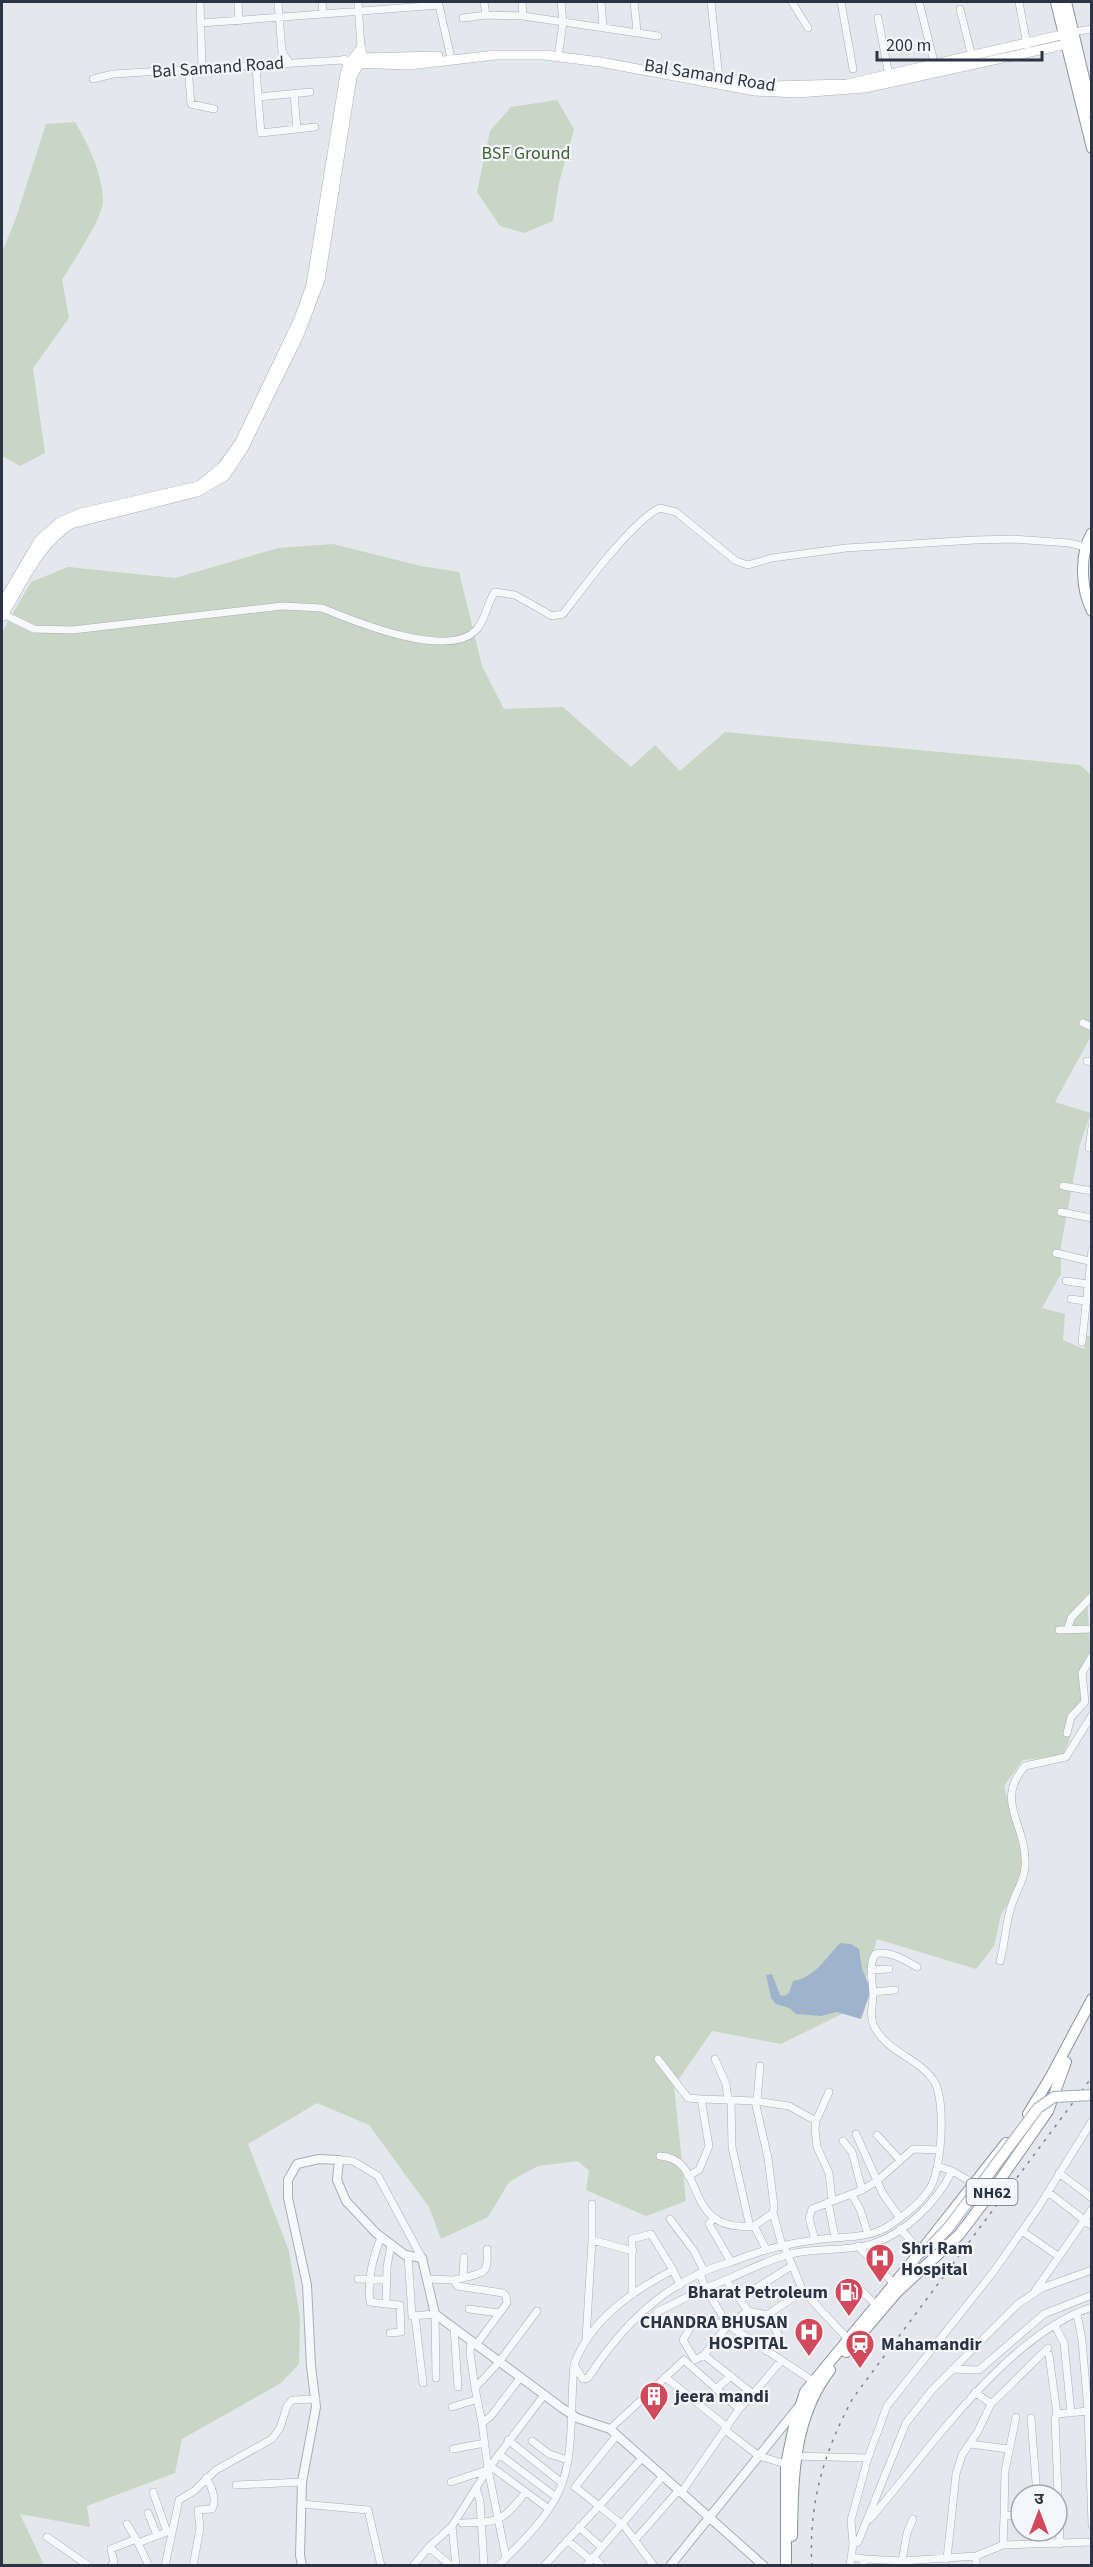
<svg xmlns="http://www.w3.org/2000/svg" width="1093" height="2567" font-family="'Source Sans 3','Noto Sans Devanagari',sans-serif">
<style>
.green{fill:#c9d6c5}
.water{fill:#9fb4cc}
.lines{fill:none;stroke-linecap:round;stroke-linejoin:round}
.minor-casing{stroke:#a9aeb7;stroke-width:8}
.tertiary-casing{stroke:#a9aeb7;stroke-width:10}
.secondary-casing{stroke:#a9aeb7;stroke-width:10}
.trunk-casing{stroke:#8b94a3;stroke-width:12}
.minor{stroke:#f7f8fa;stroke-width:7}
.tertiary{stroke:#f7f8fa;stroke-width:8}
.secondary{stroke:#fff;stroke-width:9}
.trunk{stroke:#fff;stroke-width:10}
.rail{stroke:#7d8696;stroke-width:1.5;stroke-dasharray:3 6;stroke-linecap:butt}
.primary-bridge-casing{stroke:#a3abb8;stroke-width:12;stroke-linecap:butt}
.primary-bridge{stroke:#fff;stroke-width:10}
.labels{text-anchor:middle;stroke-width:4.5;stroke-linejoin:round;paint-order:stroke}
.shield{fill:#f4f6f9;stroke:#676e7b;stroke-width:1.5}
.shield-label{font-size:16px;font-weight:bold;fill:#2b3445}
.street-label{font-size:18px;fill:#2b3445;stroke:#f4f6f9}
.park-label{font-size:18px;fill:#3f6138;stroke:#f4f6f9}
.poi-label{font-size:18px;font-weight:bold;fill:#2b3445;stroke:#f4f6f9;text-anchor:start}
</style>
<rect width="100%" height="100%" fill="#e4e7ec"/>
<!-- green -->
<path class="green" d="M 557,100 L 574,129 L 559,183 L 553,221 L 524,233 L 500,226 L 477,192 L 490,131 L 511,107 Z
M 75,122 C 89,146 102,172 103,201 C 103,218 72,263 62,280 L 69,318 L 33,368 L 45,453 L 20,466 L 2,456 L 2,252 L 15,221 L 46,124 Z
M 333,544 L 421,566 L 459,572 L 482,666 L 504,709 L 563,707 L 631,767 L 655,745 L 680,771 L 725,732 L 1080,765 L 1092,776 L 1091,1036 L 1055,1102 L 1091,1113 L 1080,1144 L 1061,1245 L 1061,1274 L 1042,1308 L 1065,1314 L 1063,1340 L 1084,1349 L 1087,1336 L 1091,1336 L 1092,1586 L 1087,1600 L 1091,1657 L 1082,1681 L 1086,1706 L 1072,1723 L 1070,1738 L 1063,1756 L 1023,1760 L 1004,1786 L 1024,1862 L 1015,1893 L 1001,1915 L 994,1946 L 976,1969 L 877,1939 L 858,2006 L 781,2044 L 712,2031 L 674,2086 L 686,2201 L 646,2216 L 586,2190 L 589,2171 L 578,2161 L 538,2166 L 509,2182 L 488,2217 L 441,2239 L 429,2207 L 369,2125 L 317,2103 L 248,2144 L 289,2251 L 300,2317 L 299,2364 L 281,2383 L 182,2439 L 175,2473 L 87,2506 L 90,2527 L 20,2514 L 44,2565 L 2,2566 L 2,632 L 31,582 L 68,567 L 175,578 L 278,548 Z"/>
<!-- water -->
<path class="water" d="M 840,1943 L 851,1944 L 859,1949 L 862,1969 L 871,1990 L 861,2019 L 837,2012 L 821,2016 L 796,2014 L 789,2008 L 776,2004 L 771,1998 L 766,1975 L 772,1974 L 780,1995 L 784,1996 L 789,1993 L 793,1981 C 814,1978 826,1958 840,1943 Z"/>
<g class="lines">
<!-- minor casing -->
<g class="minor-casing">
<path id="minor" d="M 200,2 L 202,67
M 238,2 L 239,21
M 278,2 L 282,52 L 289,62
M 322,2 L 323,14 L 439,5 L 450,54
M 358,2 L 361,48
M 522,2 L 523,16
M 601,2 L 603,26
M 634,2 L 637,31
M 711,2 L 719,78
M 792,2 L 808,28
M 841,2 L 853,69
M 919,2 L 935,66
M 1019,2 L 1027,45
M 960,9 L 972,57
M 486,15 L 523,16 L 658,36
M 463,18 L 486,15 L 484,2
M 878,18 L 889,76
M 201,23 L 323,14
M 1073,32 L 1092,29
M 559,51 L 563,22 L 561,2
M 256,65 L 258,97 L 310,92
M 188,68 L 191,104 L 214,109
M 93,79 L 113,74 L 344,60
M 294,94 L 297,129
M 258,97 L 261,133 L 315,127
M 3,614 L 34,629 L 72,630 L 282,606 L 322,608 C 354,621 449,661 477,629 C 486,619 487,602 495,592 L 515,595 L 552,616 L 563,614 C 582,589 634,519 660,508 L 676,512 L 736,561 L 748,565 L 772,558 L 846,548 L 975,540 L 1014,539 L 1069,543 L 1086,547
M 1083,1023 L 1092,1027
M 1087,1061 L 1092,1062
M 1092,1127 L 1089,1148 L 1092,1149
M 1063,1186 L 1092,1191
M 1061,1212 L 1092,1218
M 1056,1253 L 1089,1261
M 1066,1281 L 1088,1284
M 1071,1299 L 1085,1301
M 1082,1342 L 1092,1250
M 1068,1628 L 1071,1618 L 1092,1596
M 1059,1630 L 1092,1629
M 1067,1733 L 1071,1717 L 1085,1702 L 1082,1673 L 1092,1656
M 1000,1961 C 1005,1944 1005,1927 1010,1911 C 1013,1896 1024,1882 1025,1867 C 1028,1824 993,1803 1025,1766 L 1066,1757 L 1092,1715
M 871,1970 L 889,1969
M 873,1992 L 895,1990
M 658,2059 L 688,2098 L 701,2099 L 709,2146 L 699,2170 L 688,2176
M 829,2092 L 816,2121 L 815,2129 L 817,2147 L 829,2173 L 832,2200
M 701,2099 L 728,2100 L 726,2084 L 715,2059
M 757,2101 L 760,2066
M 856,2134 L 883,2194 L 900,2218
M 877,2135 L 900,2160
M 843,2141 L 852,2152 L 862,2190
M 660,2156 C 709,2159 680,2233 754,2226
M 339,2160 L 353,2161 L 378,2176 L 422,2258
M 952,2171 L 975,2184
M 1059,2173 L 1092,2198
M 1048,2192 L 1092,2226
M 852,2195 L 860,2209 L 868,2234
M 828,2202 L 835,2237
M 773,2213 L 782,2245
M 670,2219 L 694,2251 L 704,2271
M 750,2227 L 732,2147 L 731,2100 L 755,2101
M 900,2229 L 921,2251
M 1022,2231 L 1058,2256
M 381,2237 C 373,2257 367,2280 370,2302 L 386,2304
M 592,2240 L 592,2204
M 815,2240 L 809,2218 L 812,2209 L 862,2190 L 877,2181 L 913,2149 L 939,2150
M 858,2246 L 894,2284
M 766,2249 L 754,2226 L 773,2213 L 774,2206 L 768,2158 L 755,2101 L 789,2106 L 816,2121
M 786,2251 L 803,2291 L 848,2339
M 408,2255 L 412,2316 L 435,2314 L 436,2378
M 731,2262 C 758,2251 785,2244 815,2240 C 839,2236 869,2240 890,2225 C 905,2215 921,2203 930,2188 C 942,2169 946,2101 934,2081 C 919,2058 886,2052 874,2026 C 869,2016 873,2005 873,1995 C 873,1981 868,1967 875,1954 C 889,1950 905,1960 917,1967
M 673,2270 L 680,2285
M 463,2278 C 486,2272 488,2274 487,2249
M 358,2279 L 386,2280
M 427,2279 L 454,2280 L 463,2278 L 464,2257
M 454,2280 L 457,2286 L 503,2293 L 506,2296 L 507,2303 L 476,2345
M 727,2281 L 748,2311 L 767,2315 L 803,2291
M 853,2282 L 876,2305
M 1035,2291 L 1092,2209
M 740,2298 L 790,2267
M 469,2309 L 499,2313
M 657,2312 L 705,2288 L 700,2273
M 415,2316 L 423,2383
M 728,2325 L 813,2381
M 1055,2326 L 1064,2343 L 1071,2413
M 454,2328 L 458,2387
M 390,2333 L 401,2332 L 400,2305 L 386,2304 L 387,2267 L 391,2244
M 586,2339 L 592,2240 L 633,2251
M 471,2342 L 470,2353 L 475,2388 L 499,2362 L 537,2311
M 766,2351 L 778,2334 L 767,2315
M 704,2355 L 695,2360 L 683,2340 L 696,2318 L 728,2325 L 705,2288 C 735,2278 760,2262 790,2254 C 817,2247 847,2252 872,2244 C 906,2233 937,2202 952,2171 L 937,2166
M 1049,2355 L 1057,2414
M 574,2365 C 590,2320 632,2291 673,2270 L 651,2234 L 632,2239 L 632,2295
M 952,2369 L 979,2370 L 1044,2314 L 1092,2295
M 665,2377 L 727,2427
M 475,2388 L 482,2423 L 491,2416 L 520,2378
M 716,2389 L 731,2376
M 975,2392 L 991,2404
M 753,2394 L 781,2361
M 452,2407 L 475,2400
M 739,2409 L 753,2394 L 704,2355 L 728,2325 L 748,2311
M 1091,2411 L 1088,2411 L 1092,2525
M 1031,2418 L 1037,2495
M 482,2423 L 488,2469 L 544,2395
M 610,2429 L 684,2360 L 739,2409 L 681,2493
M 725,2430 L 759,2456 L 786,2464
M 617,2435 L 575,2487 L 599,2506 L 642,2458
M 508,2440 L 562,2483
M 532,2441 L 549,2454 L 568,2460
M 970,2444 L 1008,2449
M 453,2449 L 485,2443
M 499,2454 L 556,2497
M 793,2456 L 868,2458 L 887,2406 L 994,2271 L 1038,2208 L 1092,2121
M 868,2458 L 851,2520 L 853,2544 L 858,2542 L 906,2423 L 932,2390 L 1018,2304 L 1042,2288 L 1092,2270
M 488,2469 L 506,2558 L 498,2566
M 451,2482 L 493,2468 L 549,2509
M 236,2485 L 302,2482
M 476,2488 L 480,2501 L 484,2566
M 153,2492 L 167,2532
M 302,2504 L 368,2510 L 381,2566
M 148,2513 L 157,2535
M 1004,2516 L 1005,2471 L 1016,2417
M 870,2519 C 928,2452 1006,2335 1092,2307
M 462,2523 C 501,2522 502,2521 526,2492
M 127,2524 L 136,2539
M 452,2526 L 456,2566
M 579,2527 L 601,2547
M 47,2537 L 89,2566
M 567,2540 L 591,2560
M 635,2540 L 678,2491
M 138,2543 L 169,2531
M 1060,2544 L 1055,2418 L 1057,2414 L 1088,2411 L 1082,2340 L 1077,2314
M 1003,2545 L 1004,2516 L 1021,2514
M 429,2547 L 452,2526 L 488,2469
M 976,2556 L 1003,2545 L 1092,2542
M 593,2557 L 602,2566
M 851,2557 L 865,2559 L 863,2566
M 506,2558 C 526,2538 549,2515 560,2489 C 575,2454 570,2403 574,2365 L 583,2379 L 588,2378 C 622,2325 669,2279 731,2262 L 709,2224 L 714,2218
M 865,2559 L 902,2561 L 907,2533 L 913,2519
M 947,2559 L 956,2474 L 962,2455 L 978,2431 L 991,2404 L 1048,2348
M 902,2561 L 976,2556 L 976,2566
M 111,2566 L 114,2562 L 111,2549 L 136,2539 L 149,2566
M 165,2566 L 179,2500 L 194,2491 L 216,2470 L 272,2439 L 280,2428 L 287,2406 L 292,2400 L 316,2399
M 193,2566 L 200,2528 L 198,2510 L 212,2509 C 217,2501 212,2486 206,2478
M 413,2566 L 429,2547 L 451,2566
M 544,2566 L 599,2506 L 625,2527 L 654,2566
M 586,2566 L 662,2477
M 850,2566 L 853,2544"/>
</g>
<!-- tertiary casing -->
<g class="tertiary-casing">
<path id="tertiary" d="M 302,2566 L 300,2555 L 302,2482 L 316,2407 L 311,2366 L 307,2285 L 288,2198 L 288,2180 L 297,2164 L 319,2159 L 339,2160 L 337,2180 L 346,2201 L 376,2233 L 405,2255 L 422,2258 L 435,2314 L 562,2408 L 577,2418 L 610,2429 L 764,2566
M 670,2566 L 800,2405"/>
</g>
<!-- secondary casing -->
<g class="secondary-casing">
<path id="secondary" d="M 362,58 L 438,56
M 344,60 L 349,63 L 410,65 L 495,55 L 545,55 L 600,62 L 755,91 L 797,93 L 865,88 L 1072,43
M 716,78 L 772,86 L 847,84 L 1070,33
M 2,603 L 40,539 L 60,522 L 81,513 L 199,486 L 223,466 L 240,442 L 299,319 L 311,285 L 345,74 L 349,63 L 361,48 L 362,58 L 352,77 L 320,280 L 299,335 L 243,449 L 225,476 L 197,492 L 71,524 C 37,546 23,583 2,617"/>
</g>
<!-- trunk casing -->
<g class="trunk-casing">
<path id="trunk" d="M 1056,2 L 1092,148
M 1066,2 L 1092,112
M 1092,533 C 1079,554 1081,590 1092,611
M 1028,2114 L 1050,2078 L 1092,1999
M 846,2352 L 897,2292 L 959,2235 L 993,2190 L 1048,2111 L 1066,2062
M 792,2536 C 793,2478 793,2418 830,2370
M 786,2566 L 786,2464 L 794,2426 L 805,2392 L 921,2251 L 1006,2143"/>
</g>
<!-- minor -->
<use href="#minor" class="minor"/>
<!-- tertiary -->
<use href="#tertiary" class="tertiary"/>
<!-- secondary -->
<use href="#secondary" class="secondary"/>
<!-- trunk -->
<use href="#trunk" class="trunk"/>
<!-- rail -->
<path class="rail" d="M 812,2566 C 808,2505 824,2451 853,2398 L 1092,2077"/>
<!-- primary-bridge casing -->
<g class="primary-bridge-casing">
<path id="primary-bridge" d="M 930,2247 L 949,2227 L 1038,2108 L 1054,2097 L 1092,2095"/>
</g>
<!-- primary-bridge -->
<use href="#primary-bridge" class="primary-bridge"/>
</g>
<!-- icons -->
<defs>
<g id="hospital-pin" transform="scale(1.5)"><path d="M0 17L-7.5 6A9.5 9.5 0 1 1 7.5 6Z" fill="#d1495b" stroke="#f4f6f9"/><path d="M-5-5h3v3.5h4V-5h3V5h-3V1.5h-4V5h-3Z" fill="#fff"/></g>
<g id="fuel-pin" transform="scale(1.5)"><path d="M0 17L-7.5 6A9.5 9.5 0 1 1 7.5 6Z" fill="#d1495b" stroke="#f4f6f9"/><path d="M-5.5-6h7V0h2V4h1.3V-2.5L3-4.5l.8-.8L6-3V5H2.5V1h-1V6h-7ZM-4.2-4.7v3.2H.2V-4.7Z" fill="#fff"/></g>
<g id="station-pin" transform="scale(1.5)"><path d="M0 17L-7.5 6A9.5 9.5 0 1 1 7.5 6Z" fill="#d1495b" stroke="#f4f6f9"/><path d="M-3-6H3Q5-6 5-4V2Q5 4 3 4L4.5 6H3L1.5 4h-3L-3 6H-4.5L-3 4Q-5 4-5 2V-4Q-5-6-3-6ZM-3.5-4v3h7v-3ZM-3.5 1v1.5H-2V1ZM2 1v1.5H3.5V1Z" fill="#fff"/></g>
<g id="building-pin" transform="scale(1.5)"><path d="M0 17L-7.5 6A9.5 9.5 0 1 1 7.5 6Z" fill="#d1495b" stroke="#f4f6f9"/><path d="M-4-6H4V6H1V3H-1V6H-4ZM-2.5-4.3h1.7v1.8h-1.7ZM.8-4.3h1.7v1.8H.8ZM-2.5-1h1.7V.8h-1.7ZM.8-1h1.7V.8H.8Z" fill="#fff"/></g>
</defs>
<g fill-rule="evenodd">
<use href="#hospital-pin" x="880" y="2258"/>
<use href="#fuel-pin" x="849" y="2292"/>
<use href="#hospital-pin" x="809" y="2332"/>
<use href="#station-pin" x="860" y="2344"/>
<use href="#building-pin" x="654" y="2396"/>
</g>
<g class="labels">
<!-- shield labels -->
<rect class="shield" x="966.5" y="2179" width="51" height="26" rx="4.5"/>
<g class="shield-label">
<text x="992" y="2198">NH62</text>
</g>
<!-- street labels -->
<g class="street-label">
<text transform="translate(218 67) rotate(-4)" y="6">Bal Samand Road</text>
<text transform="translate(710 75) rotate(9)" y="6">Bal Samand Road</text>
</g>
<!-- park labels -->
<g class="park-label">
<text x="526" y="159">BSF Ground</text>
</g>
<!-- poi labels -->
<g class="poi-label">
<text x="901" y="2254">Shri Ram<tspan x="901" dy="21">Hospital</tspan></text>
<text x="828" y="2298" text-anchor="end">Bharat Petroleum</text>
<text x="788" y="2328" text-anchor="end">CHANDRA BHUSAN<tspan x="788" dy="21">HOSPITAL</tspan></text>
<text x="881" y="2350">Mahamandir</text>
<text x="675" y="2402">jeera mandi</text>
</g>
</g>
<!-- border -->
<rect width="1093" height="2567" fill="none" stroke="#2b3445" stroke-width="6"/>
<!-- north arrow -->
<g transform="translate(1039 2513)"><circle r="28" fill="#f4f6f9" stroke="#a4a8b1" stroke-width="1.5"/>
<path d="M0-4.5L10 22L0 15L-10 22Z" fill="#d1495b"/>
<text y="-9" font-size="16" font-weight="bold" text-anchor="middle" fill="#2b3445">उ</text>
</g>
<!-- scale -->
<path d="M877 51v9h165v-9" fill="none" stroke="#2b3445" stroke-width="3"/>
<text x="886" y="51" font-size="18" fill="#2b3445" stroke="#f4f6f9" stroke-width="4.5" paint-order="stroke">200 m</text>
</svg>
